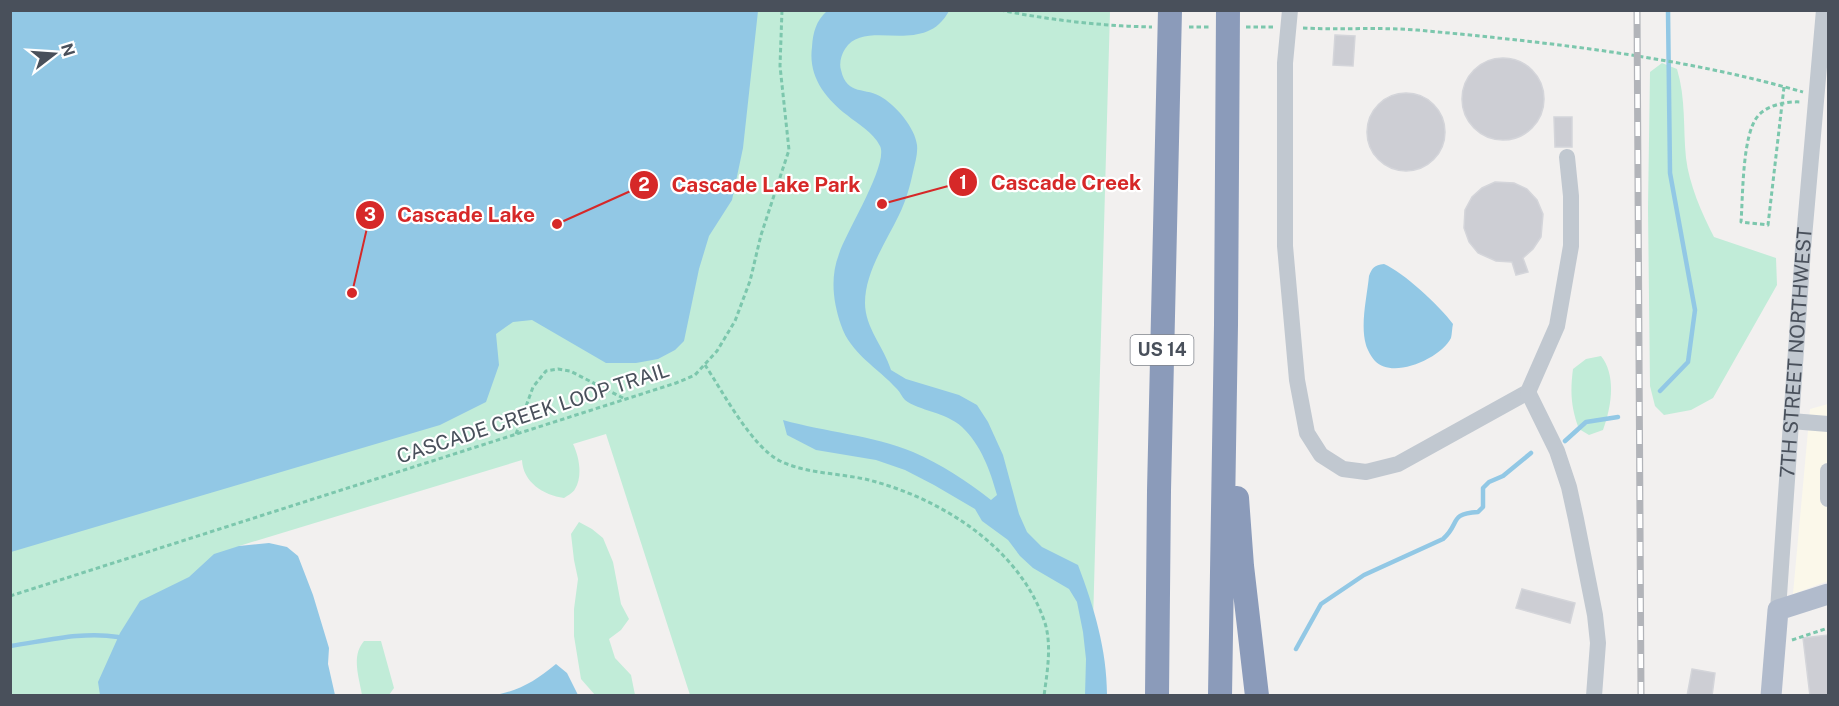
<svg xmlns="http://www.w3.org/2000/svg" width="1839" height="706" font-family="'Public Sans',sans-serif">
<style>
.commercial{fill:#fbf8ea}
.green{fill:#c1ecd8}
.water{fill:#92c8e5}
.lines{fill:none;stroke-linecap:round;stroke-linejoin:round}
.stream{stroke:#92c8e5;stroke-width:4.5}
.building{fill:#cdced4;stroke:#d4d5da;stroke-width:1.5}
.path{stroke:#7cc7ad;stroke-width:3;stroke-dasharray:4.5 3;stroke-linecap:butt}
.minor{stroke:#c1c8d0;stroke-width:16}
.major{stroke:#b1bbcc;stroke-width:21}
.highway{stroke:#8b9bba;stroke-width:24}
.rail-casing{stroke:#b2b4b9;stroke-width:7}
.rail{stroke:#fff;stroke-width:4.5;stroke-dasharray:14;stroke-linecap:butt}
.labels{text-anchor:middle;stroke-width:4.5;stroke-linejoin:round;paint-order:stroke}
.shield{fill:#fff;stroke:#80848c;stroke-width:1.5}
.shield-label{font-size:18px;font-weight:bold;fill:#49505b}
.street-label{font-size:20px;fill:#49505b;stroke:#fff}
.leader{fill:none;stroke:#d62828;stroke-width:2}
.callout-dot{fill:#d62828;stroke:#fff;stroke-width:2}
.mark-label{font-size:18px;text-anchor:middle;font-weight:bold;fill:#fff}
.callout-label{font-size:21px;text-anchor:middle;font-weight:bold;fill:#d62828;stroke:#fff;stroke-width:4.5;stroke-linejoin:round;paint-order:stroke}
</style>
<rect width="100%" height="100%" fill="#f2f0ef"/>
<!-- commercial -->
<path class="commercial" d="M 1828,404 L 1828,581 L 1793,594 L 1810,409 Z"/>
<!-- green -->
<path class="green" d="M 10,11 L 1110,11 L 1091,695 L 690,695 L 606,434 L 573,444 C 579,456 583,476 575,489 C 573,493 567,496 564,498 C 543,495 523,482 522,460 L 239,546 L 210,695 L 11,695 Z
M 1662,63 L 1677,69 C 1686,99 1683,128 1686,158 C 1689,184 1702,214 1714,237 L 1776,258 L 1777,285 L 1713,398 L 1691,410 L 1664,415 L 1655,406 L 1650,386 L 1648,208 L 1650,72 Z
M 1601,356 C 1617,376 1611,408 1603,430 L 1589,435 L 1579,429 C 1571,407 1570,392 1573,369 L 1586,359 Z
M 579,522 L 592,529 L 603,538 L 613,562 L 621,604 L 629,619 L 621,630 L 609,639 L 615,658 L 631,675 L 635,695 L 595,695 L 581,679 L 574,636 L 574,609 L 578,579 L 574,560 L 571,534 Z
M 364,641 L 381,641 L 394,688 L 389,695 L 362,695 C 359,677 351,656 364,641 Z"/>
<!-- water -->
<path class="water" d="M 11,10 L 758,11 L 743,148 L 732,200 L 709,236 L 699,269 L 684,341 L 675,350 L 658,359 L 636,363 L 606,363 L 532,320 L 513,322 L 496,334 L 499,365 L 486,402 L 440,425 L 11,552 Z
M 895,10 L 901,12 L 949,11 C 924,58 865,17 845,49 C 841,55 839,64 841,70 C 847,97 866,86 883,98 C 897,107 915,128 917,145 C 918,153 915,163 913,172 C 910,186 906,201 899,215 C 886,242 865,272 865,303 C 865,328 884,347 891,370 L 906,379 L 959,395 L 977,405 L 988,422 L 1003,455 L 1019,514 L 1027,532 L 1042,547 L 1078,565 C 1094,607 1107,650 1107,695 L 1085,695 L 1086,659 L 1083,632 L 1077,602 L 1069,589 L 1033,568 L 1020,556 L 1008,540 L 982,521 L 975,509 L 934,485 L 905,470 L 876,460 L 816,450 L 787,435 L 783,420 C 825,432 872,435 913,452 C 941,464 967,481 991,500 L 997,495 C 990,470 981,445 962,427 C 946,412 919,411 905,400 C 902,397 900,392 897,389 C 878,368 850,353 841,325 C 833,302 830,277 839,254 C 846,232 889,164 880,146 C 873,132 859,125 847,115 C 825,98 808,76 812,47 C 813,32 816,21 827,11 Z
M 1384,264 C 1403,272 1440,306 1453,324 C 1452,328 1452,334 1451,338 C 1441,358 1393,380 1375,361 C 1372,358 1367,349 1366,345 C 1360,325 1367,297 1369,276 C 1372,268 1374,265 1384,264 Z
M 269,543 L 287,547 L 298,556 L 313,595 L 329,648 L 328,664 L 335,695 L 100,695 L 98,682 L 120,633 L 140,601 L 189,577 L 214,554 L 239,546 Z
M 556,664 L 567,673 L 578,695 L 495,695 C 521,690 535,681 556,664 Z"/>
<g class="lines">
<!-- stream -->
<path class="stream" d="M 1660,391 L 1688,362 L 1695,310 L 1670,173 L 1668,10
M 1565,441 L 1586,422 L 1618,417
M 10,646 C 45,641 83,631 118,637
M 1296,649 L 1321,604 L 1364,575 L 1443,539 C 1461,523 1448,514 1478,512 L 1483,507 L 1483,488 L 1489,482 L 1503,476 L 1531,453"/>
</g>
<!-- building -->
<path class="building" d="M 1335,35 L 1355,36 L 1353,66 L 1333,65 Z
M1462 99a41 41 0 1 1 82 0a41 41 0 1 1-82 0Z
M1367 132a39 39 0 1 1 78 0a39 39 0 1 1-78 0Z
M 1554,117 L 1572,117 L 1572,147 L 1555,147 Z
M 1495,182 L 1514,183 L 1527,189 L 1537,200 L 1543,214 L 1541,237 L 1533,249 L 1523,258 L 1528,272 L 1516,275 L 1512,262 L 1496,261 L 1478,253 L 1469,242 L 1464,228 L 1465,210 L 1472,197 L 1482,188 Z
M 1522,589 L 1575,603 L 1570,623 L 1516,608 Z
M 1828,635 L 1828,696 L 1810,696 L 1803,638 Z
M 1692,669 L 1715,673 L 1712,696 L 1687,696 Z"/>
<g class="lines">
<!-- path -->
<path class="path" d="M 1000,10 C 1050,20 1101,26 1152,27
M 1189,27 L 1209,27
M 1246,27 L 1275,27
M 1303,28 C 1340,30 1379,27 1417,30 C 1546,42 1678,56 1803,92
M 1784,87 L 1768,225 L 1741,222 C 1743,197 1742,134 1758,116 C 1767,105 1787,101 1801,102
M 705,365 C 723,392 751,446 780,461 C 807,474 840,473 869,480 C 942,499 1020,548 1045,623 C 1052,646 1047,673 1044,696
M 516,434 L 533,387 L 546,371 L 558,369 L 570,371 L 625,399
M 10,596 L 626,399 L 676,383 L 695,375 L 717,351 L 735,321 L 750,281 L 761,235 L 789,150 L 780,66 L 782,10
M 1792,640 L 1828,628"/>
<!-- minor -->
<g class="minor">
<path d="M 1290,10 L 1285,63 L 1285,246 L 1297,380 L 1307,433 L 1321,455 L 1343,469 L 1366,472 L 1398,464 L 1528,392 L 1557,326 L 1571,246 L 1571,196 L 1567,157"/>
<path d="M 1528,392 L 1557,451 L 1569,487 L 1576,519 L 1595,615 L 1598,643 L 1594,696"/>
<path d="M 1791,421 L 1828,424"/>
<path d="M 1828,471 L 1828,499"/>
<path id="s1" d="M 1778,610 L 1803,249 L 1824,10"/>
</g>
<!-- major -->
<path class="major" d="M 1771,696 L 1778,610 L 1828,594"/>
<!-- highway -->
<path class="highway" d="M 1237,498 L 1242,566 L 1257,696
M 1157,696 L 1159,491 L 1170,10
M 1220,696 L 1226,325 L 1228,10"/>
<!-- rail casing -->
<g class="rail-casing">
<path id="rail" d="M 1637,10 L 1641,696"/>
</g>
<!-- rail -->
<use href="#rail" class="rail"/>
</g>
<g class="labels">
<!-- shield labels -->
<rect class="shield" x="1130.5" y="335" width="63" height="30" rx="4.5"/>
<g class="shield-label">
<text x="1162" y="356">US 14</text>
</g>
<!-- street labels -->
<g class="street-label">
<text dy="7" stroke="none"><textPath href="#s1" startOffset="258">7TH STREET NORTHWEST</textPath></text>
<text transform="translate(533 413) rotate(-18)" y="7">CASCADE CREEK LOOP TRAIL</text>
</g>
</g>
<!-- callouts -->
<path class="leader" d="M882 204L963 182M557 224L644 185M352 293L370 215"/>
<g class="callout-dot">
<circle cx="882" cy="204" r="6"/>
<circle cx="557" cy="224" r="6"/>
<circle cx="352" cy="293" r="6"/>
<circle cx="963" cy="182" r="15"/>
<circle cx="644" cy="185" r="15"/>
<circle cx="370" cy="215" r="15"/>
</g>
<g class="mark-label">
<text x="963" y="189">1</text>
<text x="644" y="191">2</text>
<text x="370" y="221">3</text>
</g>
<g class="callout-label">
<text x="1066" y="190">Cascade Creek</text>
<text x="766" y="192">Cascade Lake Park</text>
<text x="466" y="222">Cascade Lake</text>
</g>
<!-- border -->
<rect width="1839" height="706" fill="none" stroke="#49505b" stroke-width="24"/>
<!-- north arrow -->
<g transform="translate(54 54) rotate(73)" stroke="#ffffff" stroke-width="4.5" paint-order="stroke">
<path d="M0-4.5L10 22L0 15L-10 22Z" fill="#49505b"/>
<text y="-9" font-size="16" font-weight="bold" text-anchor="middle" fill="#49505b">N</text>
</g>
</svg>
